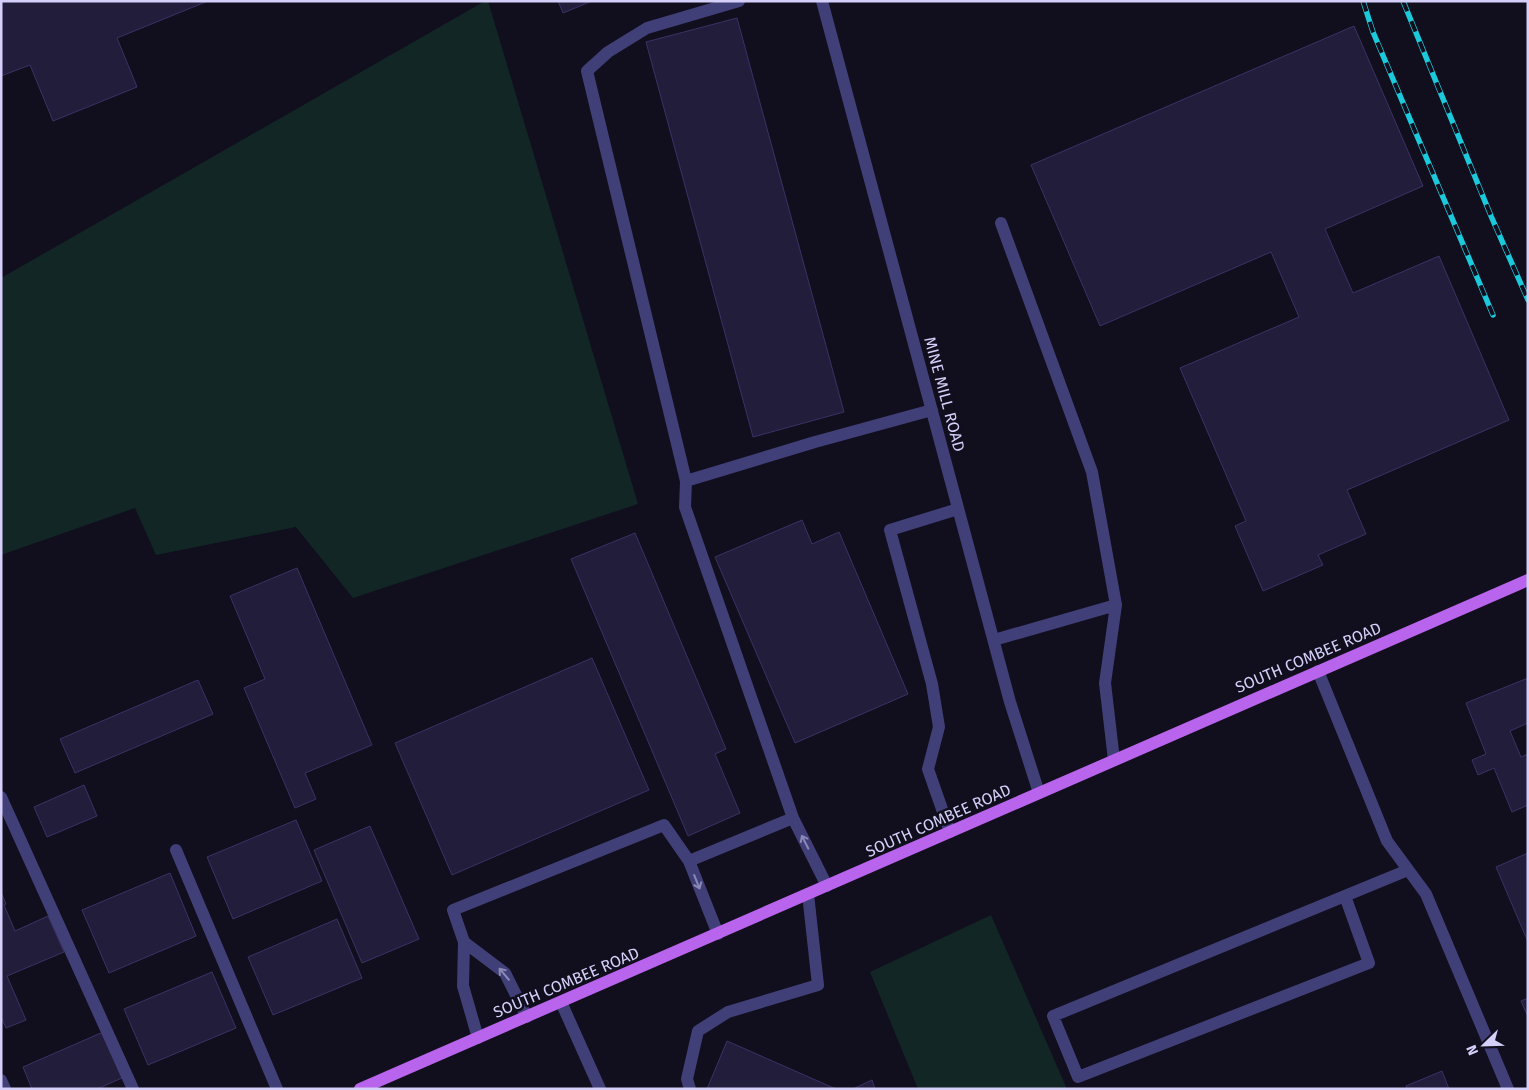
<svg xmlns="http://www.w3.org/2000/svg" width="1529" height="1090" font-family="'Fira Sans',sans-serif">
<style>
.green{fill:#122626}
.building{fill:#231d3c;stroke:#3b3265}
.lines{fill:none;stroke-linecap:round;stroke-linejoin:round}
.minor{stroke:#413f77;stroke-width:12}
.major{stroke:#b964ec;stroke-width:12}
.rail-casing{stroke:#1bc9db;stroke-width:5.5}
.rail{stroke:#110e1d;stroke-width:4;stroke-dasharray:11;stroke-linecap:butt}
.oneway{stroke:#8b88b8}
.labels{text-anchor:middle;stroke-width:5;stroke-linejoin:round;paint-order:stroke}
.street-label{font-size:16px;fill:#d5d0f9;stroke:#110e1d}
</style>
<rect width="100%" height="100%" fill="#110e1d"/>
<!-- green -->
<path class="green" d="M 485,1 L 488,1 L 638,504 L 353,598 L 296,527 L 156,555 L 135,508 L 1,555 L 1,278 Z
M 991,915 L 1067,1089 L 918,1089 L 870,972 Z"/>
<!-- building -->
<path class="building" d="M 1,1 L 208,1 L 117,38 L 137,87 L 53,121 L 30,65 L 1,76 Z
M 558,1 L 592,1 L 563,13 Z
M 737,18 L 844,412 L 753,437 L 646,42 Z
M 1354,26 L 1423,186 L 1325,229 L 1353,293 L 1439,256 L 1509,420 L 1347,490 L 1366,534 L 1318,555 L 1323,565 L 1263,591 L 1235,526 L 1246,521 L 1180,368 L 1299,317 L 1271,252 L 1100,326 L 1031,165 Z
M 802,520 L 812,544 L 839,532 L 908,694 L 795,743 L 715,557 Z
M 635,533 L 726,749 L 715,754 L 740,813 L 688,836 L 571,559 Z
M 297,568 L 372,745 L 305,773 L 316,799 L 295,808 L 244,688 L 265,679 L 230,596 Z
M 592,658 L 649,790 L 452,875 L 395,743 Z
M 1528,678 L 1528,723 L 1510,731 L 1521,757 L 1528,754 L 1528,805 L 1512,812 L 1494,768 L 1478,775 L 1472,760 L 1486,754 L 1466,703 Z
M 198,680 L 213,714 L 75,773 L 60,739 Z
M 84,785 L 97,816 L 47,837 L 34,807 Z
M 296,820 L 322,881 L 233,919 L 207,857 Z
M 370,826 L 419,939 L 362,963 L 314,850 Z
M 1528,853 L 1528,942 L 1496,867 Z
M 170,873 L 196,936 L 109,973 L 82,910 Z
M 1,892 L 6,904 L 4,905 L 15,931 L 48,916 L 64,952 L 7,976 L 26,1020 L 6,1028 L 1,1017 Z
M 337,919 L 362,978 L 273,1015 L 248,957 Z
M 212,972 L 236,1028 L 148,1065 L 124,1009 Z
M 1528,998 L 1528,1017 L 1521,1001 Z
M 103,1032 L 122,1078 L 97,1089 L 32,1089 L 23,1067 Z
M 727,1041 L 836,1089 L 707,1089 Z
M 1442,1071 L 1449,1089 L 1407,1089 L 1406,1086 Z
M 872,1080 L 875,1089 L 853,1089 Z"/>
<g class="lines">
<!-- minor -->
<path class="minor" d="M 739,1 L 647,28 L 608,52 L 587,71 L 686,481 L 685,507 L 793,818
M 822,1 L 1010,702 L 1039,793
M 1001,223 L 1092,472 L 1116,605 L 1105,683 L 1114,760
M 686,481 L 815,442 L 932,410
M 994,640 L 1116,605
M 1318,671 L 1387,841 L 1426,894 L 1508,1089
M 1,797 L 133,1089
M 950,832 L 928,769 L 939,727 L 932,684 L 890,530 L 958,509
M 176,850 L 277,1089
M 1345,896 L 1369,963 L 1078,1077 L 1053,1016 L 1408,870
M 718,934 L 689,861 L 793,818 L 827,886
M 464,942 L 453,910 L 664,825 L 689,861
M 561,1002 L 600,1089
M 478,1038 L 463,986 L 464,942 L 505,973 L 527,1017
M 1,1080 L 5,1089
M 690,1089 L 687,1079 L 698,1031 L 728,1012 L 818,985 L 808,894"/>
<!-- major -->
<path class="major" d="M 360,1089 L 1528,580"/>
<!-- rail casing -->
<g class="rail-casing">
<path id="rail" d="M 1363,1 L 1373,32 L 1493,315
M 1403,1 L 1491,216 L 1528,300"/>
</g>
<!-- rail -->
<use href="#rail" class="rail"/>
</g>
<!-- one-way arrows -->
<defs><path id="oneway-shaft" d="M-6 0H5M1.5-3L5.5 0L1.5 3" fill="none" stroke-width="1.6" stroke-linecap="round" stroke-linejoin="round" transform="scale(1.25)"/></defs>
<g class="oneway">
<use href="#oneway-shaft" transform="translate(805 842) rotate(-117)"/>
<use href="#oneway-shaft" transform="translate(697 882) rotate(68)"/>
<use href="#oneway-shaft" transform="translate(504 974) rotate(-130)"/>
</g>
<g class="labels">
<!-- street labels -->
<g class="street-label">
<text transform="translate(945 394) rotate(75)" y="6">MINE MILL ROAD</text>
<text transform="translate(1308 657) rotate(-23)" y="6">SOUTH COMBEE ROAD</text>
<text transform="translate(938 820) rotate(-24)" y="6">SOUTH COMBEE ROAD</text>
<text transform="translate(566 982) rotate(-23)" y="6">SOUTH COMBEE ROAD</text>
</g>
</g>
<!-- border -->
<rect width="1529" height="1090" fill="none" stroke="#d5d0f9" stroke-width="5"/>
<!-- north arrow -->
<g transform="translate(1484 1045) rotate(247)" stroke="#110e1d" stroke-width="4" paint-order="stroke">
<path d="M0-4L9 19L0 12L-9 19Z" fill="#d5d0f9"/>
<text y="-8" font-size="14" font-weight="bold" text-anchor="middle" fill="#d5d0f9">N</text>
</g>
</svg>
